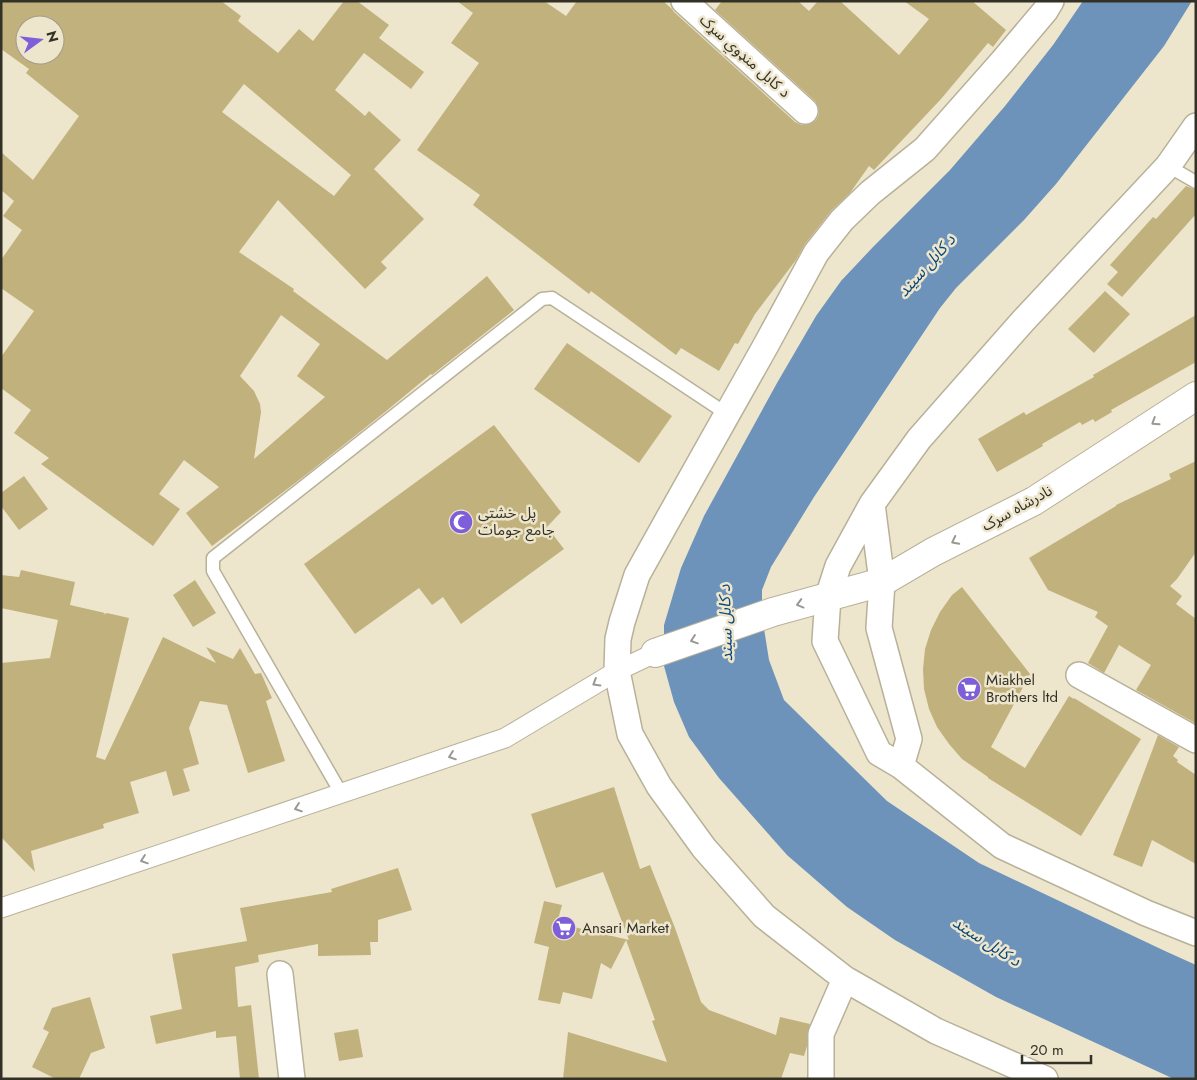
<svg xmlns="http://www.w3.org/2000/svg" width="1197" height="1080" font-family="Jost,'Noto Sans Arabic',sans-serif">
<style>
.water{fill:#6d93ba}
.building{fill:#c1b17d;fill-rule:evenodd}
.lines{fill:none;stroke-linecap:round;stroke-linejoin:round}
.service-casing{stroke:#b8b199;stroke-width:15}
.pedestrian-casing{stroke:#b8b199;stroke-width:21}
.minor-casing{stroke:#b8b199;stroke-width:28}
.tertiary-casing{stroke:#b8b199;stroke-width:30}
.service{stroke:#fff;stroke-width:12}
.pedestrian{stroke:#fff;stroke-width:19}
.minor{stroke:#fff;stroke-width:25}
.tertiary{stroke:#fff;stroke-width:28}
.oneway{stroke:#999892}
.labels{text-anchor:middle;stroke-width:5;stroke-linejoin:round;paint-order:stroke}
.street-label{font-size:15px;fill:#333026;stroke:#ede6cd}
.poi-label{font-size:15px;fill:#333026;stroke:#ede6cd;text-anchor:start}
.water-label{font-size:16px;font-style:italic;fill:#074678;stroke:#ede6cd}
</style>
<rect width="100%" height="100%" fill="#ede6cd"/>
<!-- water -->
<path class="water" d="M 1083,1 L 1192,1 L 1164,46 L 1056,184 L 1024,220 L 956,288 L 940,308 L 814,497 L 771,567 L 762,590 L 762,616 L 769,660 L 784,700 L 887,801 L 979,863 L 1165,951 L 1196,965 L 1196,1079 L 1174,1079 L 996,997 L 895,940 L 847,907 L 787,855 L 719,778 L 689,737 L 674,702 L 664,666 L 664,625 L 681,568 L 704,516 L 777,383 L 816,316 L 841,281 L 873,247 L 950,170 L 1005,106 L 1053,45 Z"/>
<!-- building -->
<path class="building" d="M 1,1 L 221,1 L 241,16 L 238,21 L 278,53 L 299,29 L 313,41 L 344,1 L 357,1 L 389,25 L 379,38 L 424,72 L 411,89 L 364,53 L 335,90 L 365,116 L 369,111 L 401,140 L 374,169 L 424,219 L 381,262 L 387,268 L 365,289 L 278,200 L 239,252 L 294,289 L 293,291 L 387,360 L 487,276 L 514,310 L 432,375 L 431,374 L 385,412 L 307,474 L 212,546 L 186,513 L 219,487 L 184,460 L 159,494 L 180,509 L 153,546 L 41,464 L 49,458 L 14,433 L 31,410 L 1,388 L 1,357 L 34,311 L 1,288 L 1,260 L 22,230 L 3,216 L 14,201 L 1,190 L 1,152 L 33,180 L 79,116 L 26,73 L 29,69 L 1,49 ZM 25,25 L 55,25 L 55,55 L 25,55 ZM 244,84 L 351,175 L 334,196 L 222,112 ZM 281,315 L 320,344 L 297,376 L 325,397 L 254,459 L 261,412 L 260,404 L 254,391 L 240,376 Z
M 457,1 L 544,1 L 566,16 L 577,1 L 663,1 L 672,9 L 674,12 L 795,122 L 802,125 L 810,124 L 816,120 L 819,114 L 818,106 L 815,101 L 715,10 L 722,1 L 798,1 L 809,11 L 818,1 L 840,1 L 899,55 L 929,19 L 904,1 L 972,1 L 1006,30 L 993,47 L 988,43 L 941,99 L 874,170 L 869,166 L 850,193 L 831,211 L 805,244 L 796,260 L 755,314 L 738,344 L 735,343 L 719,371 L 681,348 L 676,355 L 591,291 L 589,294 L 473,205 L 480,195 L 417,150 L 479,63 L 451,43 L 473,13 Z
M 1186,186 L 1196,190 L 1196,214 L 1122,297 L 1107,284 L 1118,272 L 1110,265 L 1153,217 L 1156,219 Z
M 1105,291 L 1130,314 L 1094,353 L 1068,329 Z
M 1196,315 L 1196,362 L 1111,410 L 1112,412 L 1095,422 L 1093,419 L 1082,425 L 1080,422 L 1042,444 L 1043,446 L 997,472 L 978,439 L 1024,412 L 1026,415 L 1094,377 L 1093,375 Z
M 567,343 L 672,416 L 639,463 L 534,389 Z
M 494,425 L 561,512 L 547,527 L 564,549 L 461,624 L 443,597 L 432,605 L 419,588 L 355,634 L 304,564 Z
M 1196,461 L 1196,552 L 1177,579 L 1170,586 L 1182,596 L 1176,604 L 1196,619 L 1195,723 L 1136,690 L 1151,665 L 1119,645 L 1104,673 L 1088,663 L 1108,626 L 1095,617 L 1098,612 L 1048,590 L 1029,558 L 1116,506 L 1116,505 L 1171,479 L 1169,474 Z
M 24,476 L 48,509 L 19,530 L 1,506 L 1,493 Z
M 21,570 L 75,582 L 70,605 L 105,613 L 103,615 L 107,613 L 129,618 L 96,757 L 105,760 L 163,637 L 216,663 L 206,647 L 233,659 L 240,648 L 255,674 L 261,673 L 272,698 L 266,701 L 285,761 L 248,773 L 227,705 L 200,701 L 189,728 L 199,764 L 183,769 L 190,791 L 173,796 L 166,771 L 130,782 L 139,813 L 103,824 L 104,828 L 31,851 L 35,872 L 1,837 L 1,663 L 50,658 L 58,620 L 1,608 L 1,575 L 19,577 Z
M 195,580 L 216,613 L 193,627 L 173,595 Z
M 962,587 L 1030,674 L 991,747 L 1025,768 L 1069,696 L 1074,699 L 1074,698 L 1141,739 L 1081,836 L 988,778 L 988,777 L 962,759 L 949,744 L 937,727 L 929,709 L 924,689 L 923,669 L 925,649 L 931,630 L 940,612 L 952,595 Z
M 1158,735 L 1179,747 L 1173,756 L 1178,760 L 1177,762 L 1196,775 L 1196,864 L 1152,840 L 1142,867 L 1113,855 Z
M 614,787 L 640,869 L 650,865 L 675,928 L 701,1002 L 709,1010 L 776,1035 L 780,1017 L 810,1024 L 807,1034 L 807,1046 L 804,1056 L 790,1053 L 781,1079 L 563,1079 L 568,1032 L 667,1062 L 652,1021 L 655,1020 L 626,940 L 611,969 L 601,963 L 592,999 L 563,992 L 560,1004 L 538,1000 L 549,947 L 534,943 L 544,901 L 562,905 L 557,923 L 629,940 L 603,872 L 556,888 L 531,814 Z
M 398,868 L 412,910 L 378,920 L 378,942 L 370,942 L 371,955 L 318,956 L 318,944 L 258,955 L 259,962 L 235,967 L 238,1007 L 251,1005 L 259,1079 L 240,1079 L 236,1036 L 216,1038 L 216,1031 L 156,1044 L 150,1016 L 182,1009 L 172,954 L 247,941 L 240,908 L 332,892 L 331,889 Z
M 90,997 L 105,1048 L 91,1053 L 79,1079 L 56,1079 L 32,1067 L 49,1032 L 43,1029 L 52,1008 Z
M 358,1029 L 363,1057 L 339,1061 L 334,1033 Z"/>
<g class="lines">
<!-- service casing -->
<g class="service-casing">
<path id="service" d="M 1168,166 L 1196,182
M 341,793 L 213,571 L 213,558 L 542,299 L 552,298 L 727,414"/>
</g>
<!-- pedestrian casing -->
<g class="pedestrian-casing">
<path id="pedestrian" d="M 1,908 L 505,738 L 617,671 L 655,653"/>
</g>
<!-- minor casing -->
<g class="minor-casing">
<path id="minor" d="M 684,1 L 805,111
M 1196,126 L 1168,166 L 1023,321 L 919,439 L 872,504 L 838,566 L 828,597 L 825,641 L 879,753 L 901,766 L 1002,846 L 1146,913 L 1196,933
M 872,504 L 882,582 L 879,628 L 909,739 L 901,766
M 1079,675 L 1196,740
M 280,974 L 292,1079
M 821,1079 L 821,1034 L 845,979
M 1045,1079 L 936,1031 L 845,979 L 764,916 L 704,848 L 659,786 L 630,734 L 617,671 L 618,639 L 622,622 L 637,575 L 671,514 L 766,345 L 816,253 L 842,220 L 870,193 L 925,149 L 1002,62 L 1045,11 L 1051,1"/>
</g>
<!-- tertiary casing -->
<g class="tertiary-casing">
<path id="tertiary" d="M 655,653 L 773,612 L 882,582 L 933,552 L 1034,501 L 1196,396"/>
</g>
<!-- service -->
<use href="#service" class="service"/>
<!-- pedestrian -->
<use href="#pedestrian" class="pedestrian"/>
<!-- minor -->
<use href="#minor" class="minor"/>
<!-- tertiary -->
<use href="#tertiary" class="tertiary"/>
</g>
<!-- one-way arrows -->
<defs><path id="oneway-chevron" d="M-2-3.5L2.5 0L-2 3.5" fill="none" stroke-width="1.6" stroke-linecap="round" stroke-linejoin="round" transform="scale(1.25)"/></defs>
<g class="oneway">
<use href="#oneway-chevron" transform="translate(1155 422) rotate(147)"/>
<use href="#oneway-chevron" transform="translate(955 541) rotate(153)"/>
<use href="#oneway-chevron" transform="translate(800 604) rotate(165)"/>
<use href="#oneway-chevron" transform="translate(694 640) rotate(161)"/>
<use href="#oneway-chevron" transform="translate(596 683) rotate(149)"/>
<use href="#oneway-chevron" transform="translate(452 756) rotate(161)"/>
<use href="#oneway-chevron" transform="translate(298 808) rotate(161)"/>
<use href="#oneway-chevron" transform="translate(144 860) rotate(161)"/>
</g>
<!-- icons -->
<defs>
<g id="mosque-disc" transform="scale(1.25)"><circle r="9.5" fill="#7e5ed9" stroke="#ede6cd"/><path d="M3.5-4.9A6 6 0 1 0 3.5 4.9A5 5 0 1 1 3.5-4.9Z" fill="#fff"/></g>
<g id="supermarket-disc" transform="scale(1.25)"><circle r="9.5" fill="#7e5ed9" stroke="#ede6cd"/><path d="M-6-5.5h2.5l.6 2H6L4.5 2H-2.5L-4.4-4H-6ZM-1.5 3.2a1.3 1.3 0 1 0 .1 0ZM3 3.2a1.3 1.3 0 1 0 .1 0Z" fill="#fff"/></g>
</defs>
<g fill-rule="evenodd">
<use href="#mosque-disc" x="461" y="522"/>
<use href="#supermarket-disc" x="969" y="689"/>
<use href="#supermarket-disc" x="564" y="928"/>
</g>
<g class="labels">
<!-- street labels -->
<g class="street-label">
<text transform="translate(745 56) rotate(42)" y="5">د کابل منډوي سړک</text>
<text transform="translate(1017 508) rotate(-29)" y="5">نادرشاه سړک</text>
</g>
<!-- poi labels -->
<g class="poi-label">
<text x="478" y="518">پل خشتی<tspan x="478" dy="17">جامع جومات</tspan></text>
<text x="986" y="685">Miakhel<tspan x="986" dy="17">Brothers ltd</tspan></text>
<text x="582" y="933">Ansari Market</text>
</g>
<!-- water labels -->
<g class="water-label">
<text transform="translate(926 265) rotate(-48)" y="6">د کابل سيند</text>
<text transform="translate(725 623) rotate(-92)" y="6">د کابل سيند</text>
<text transform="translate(987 941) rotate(33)" y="6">د کابل سيند</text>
</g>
</g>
<!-- border -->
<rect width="1197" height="1080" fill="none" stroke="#333026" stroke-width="5"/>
<!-- north arrow -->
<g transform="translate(40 40) rotate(75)"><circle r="24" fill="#ede6cd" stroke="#a39d8a"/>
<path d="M0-4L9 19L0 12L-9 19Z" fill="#7e5ed9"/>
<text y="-8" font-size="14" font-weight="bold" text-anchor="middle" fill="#333026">N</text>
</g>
<!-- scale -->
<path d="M1022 1055v8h69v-8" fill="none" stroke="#333026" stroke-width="2.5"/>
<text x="1030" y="1055" font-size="15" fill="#333026" stroke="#ede6cd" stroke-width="4" paint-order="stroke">20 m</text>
</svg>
